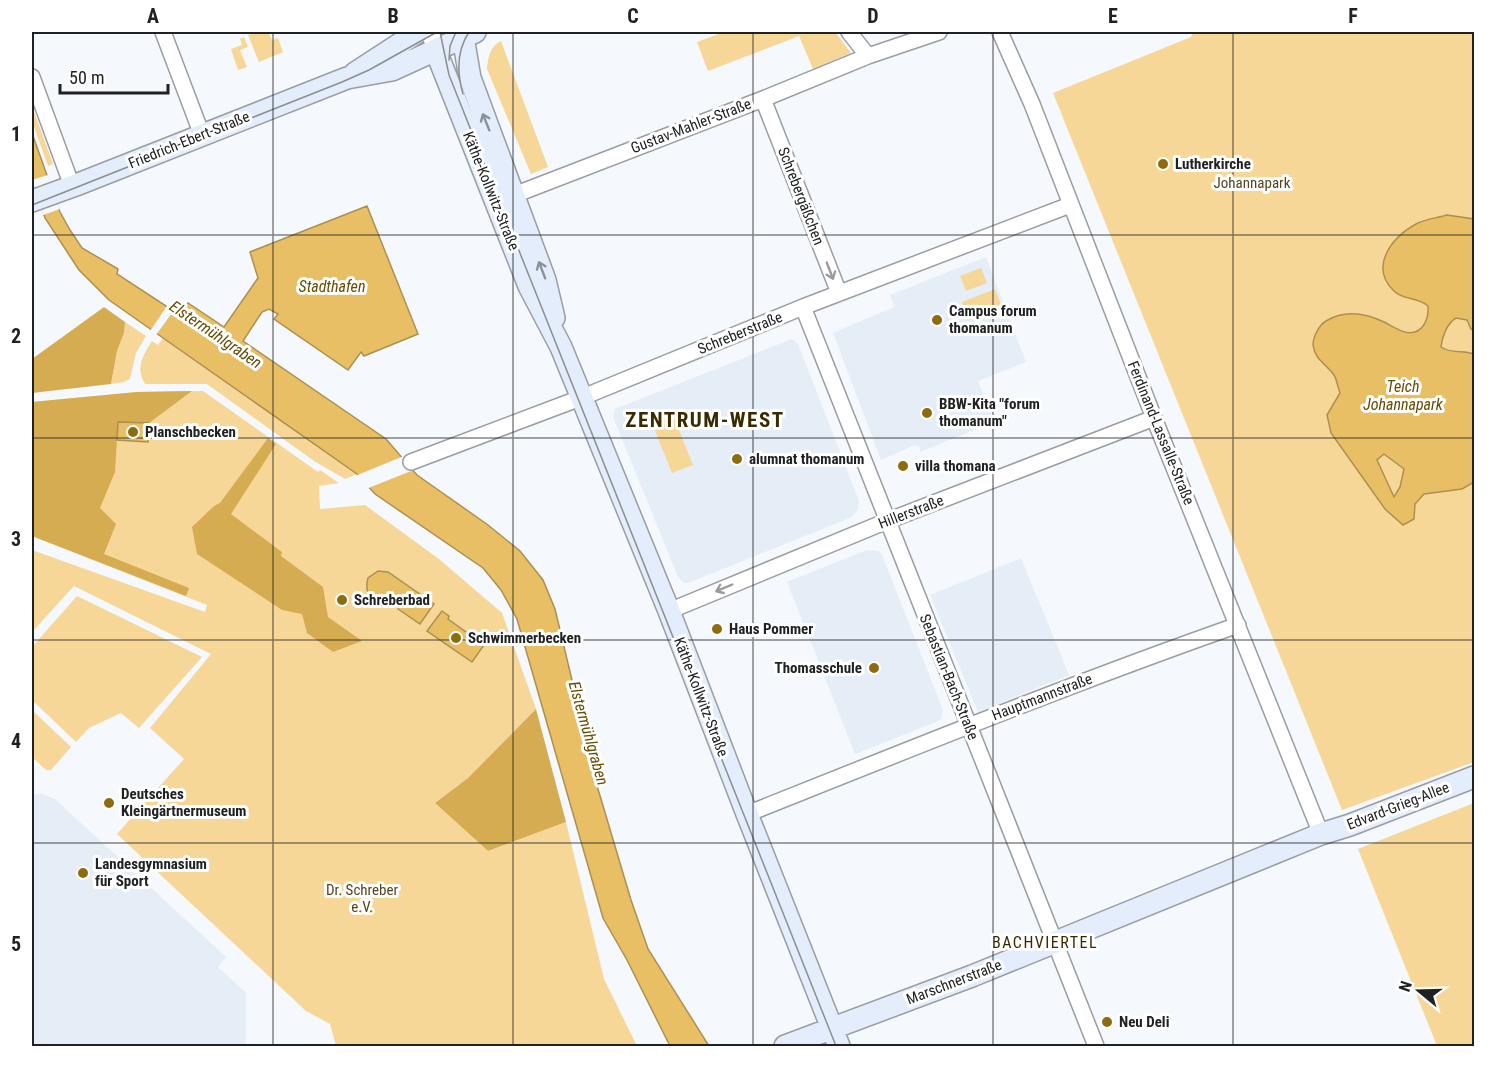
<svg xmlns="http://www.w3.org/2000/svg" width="1506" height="1078" font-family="'Roboto Condensed',sans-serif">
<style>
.built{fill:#e5edf7}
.green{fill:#f6d797}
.forest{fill:#d5ac51}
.water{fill:#e8bf65;stroke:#ac9051;stroke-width:1.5;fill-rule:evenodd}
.pier{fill:#f5f8fc}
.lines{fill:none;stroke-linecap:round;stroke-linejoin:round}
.minor-casing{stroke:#9a9da1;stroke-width:18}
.tertiary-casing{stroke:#9a9da1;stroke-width:21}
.secondary-casing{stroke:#9a9da1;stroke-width:24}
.minor{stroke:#fff;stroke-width:15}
.tertiary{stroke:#fff;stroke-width:18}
.secondary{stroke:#e3edfc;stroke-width:21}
.tram{stroke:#8c8e90;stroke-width:1.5}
.oneway{stroke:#8b919a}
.oneway2{stroke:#9b9b9c}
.grid{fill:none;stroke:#202122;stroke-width:1.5;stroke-opacity:0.55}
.poi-dot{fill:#8d6b0e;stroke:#fff;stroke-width:2}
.labels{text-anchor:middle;stroke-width:6;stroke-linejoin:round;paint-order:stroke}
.street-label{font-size:15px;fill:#202122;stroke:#fff}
.poi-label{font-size:15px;font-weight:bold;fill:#202122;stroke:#fff;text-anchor:start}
.park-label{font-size:15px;fill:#55441e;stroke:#fff}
.water-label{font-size:16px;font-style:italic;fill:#664b00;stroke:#fff}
.neighbourhood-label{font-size:16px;letter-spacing:1.5px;fill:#3a2a00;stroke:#fff}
.district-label{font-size:21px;font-weight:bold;letter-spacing:1.5px;fill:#3a2a00;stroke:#fff}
.neatline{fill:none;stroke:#202122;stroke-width:2}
.grid-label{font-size:20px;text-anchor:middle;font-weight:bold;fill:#202122}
</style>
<rect width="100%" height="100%" fill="#f5f8fc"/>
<!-- built -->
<path class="built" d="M 986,257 L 1026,362 L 978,381 L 994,422 L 920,452 L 920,447 L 915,445 L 881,460 L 833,333 L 894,307 L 890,295 Z
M 792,339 L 798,344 L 859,501 L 858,509 L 852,517 L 688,583 L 684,583 L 678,577 L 613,417 L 615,409 Z
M 867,550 L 878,551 L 882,555 L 943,710 L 941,719 L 936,722 L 855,754 L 787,582 Z
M 1021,558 L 1069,675 L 978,712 L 930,595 Z
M 32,794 L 42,794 L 55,799 L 226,957 L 218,967 L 246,993 L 246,1046 L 32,1046 Z"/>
<!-- green -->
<path class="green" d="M 258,32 L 268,32 L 272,40 L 278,38 L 283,52 L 259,62 L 248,35 Z
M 724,32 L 835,32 L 851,53 L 813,69 L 799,36 L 708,71 L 697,42 Z
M 1193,32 L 1474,32 L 1474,219 L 1465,217 L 1406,298 L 1419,299 L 1428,306 C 1428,313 1428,318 1424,325 C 1414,341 1392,326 1379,320 L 1319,361 L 1335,376 L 1340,393 L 1327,415 L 1331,433 L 1385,509 L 1402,524 L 1414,504 L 1424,494 L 1462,489 L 1474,482 L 1474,762 L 1342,810 L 1053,93 L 1191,37 Z
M 244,37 L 248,47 L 240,50 L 247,67 L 238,70 L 231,49 L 242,45 L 240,39 Z
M 501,41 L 548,167 L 531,174 L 487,69 C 488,57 490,46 501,41 Z
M 32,106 L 53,164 L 48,166 L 32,121 Z
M 981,268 L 987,283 L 966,291 L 960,276 Z
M 995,289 L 1002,307 L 969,320 L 962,302 Z
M 1461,317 L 1467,320 L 1471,329 L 1474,331 L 1474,354 C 1463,350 1451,354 1441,347 L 1442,339 L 1451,320 Z
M 125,322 L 146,336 L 136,353 L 130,379 L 124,382 L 111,384 L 117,351 L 124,333 Z
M 163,338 L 357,474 L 345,479 L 314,461 L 207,384 L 145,384 C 135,368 143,355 152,341 L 158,345 Z
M 203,391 L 318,472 L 320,470 L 339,483 L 319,486 L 320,509 L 365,505 L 439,559 L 502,613 L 536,709 L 468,778 L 435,803 L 488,851 L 566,822 L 604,979 L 637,1046 L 336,1046 L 330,1024 L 306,1011 L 117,834 L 184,759 L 150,728 L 211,654 L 74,586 L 32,632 L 32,550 L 205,612 L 207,605 L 32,536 L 32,402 L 137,392 Z
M 673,415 L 693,465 L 672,473 L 652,423 Z
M 1385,453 L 1404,469 L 1400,487 L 1394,498 L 1377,459 Z
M 77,596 L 202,657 L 139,728 L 121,713 L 89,728 L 76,742 L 32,700 L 32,647 Z
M 32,710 L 71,747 L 51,770 L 46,770 L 32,757 Z
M 1474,803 L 1474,1046 L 1437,1046 L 1358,849 Z"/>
<!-- forest -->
<path class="forest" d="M 104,307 L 125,322 L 124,333 L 117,351 L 111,384 L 32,393 L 32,359 Z
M 192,391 L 149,423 L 118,422 L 115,472 L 100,508 L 116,524 L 104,554 L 189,588 L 186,596 L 32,536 L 32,402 L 137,392 Z
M 268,438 L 276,444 L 231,514 L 282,552 L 281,556 L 323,587 L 328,617 L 362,641 L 333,652 L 307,633 L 302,614 L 282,610 L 197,554 L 192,527 L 214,506 L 220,503 Z
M 536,709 L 566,822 L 488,851 L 435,803 L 468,778 Z"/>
<!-- water -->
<path class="water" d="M 32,133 L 60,212 L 70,230 L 82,248 L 118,269 L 117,274 L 175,312 L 183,311 L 188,303 L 224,327 L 258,278 L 250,252 L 367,206 L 418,334 L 364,356 L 361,352 L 348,370 L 274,319 L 278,314 L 269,309 L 262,312 L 243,341 L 386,439 L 417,475 L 488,525 L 520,551 L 543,580 L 555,609 L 598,789 L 631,900 L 648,949 L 709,1046 L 670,1046 L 627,960 L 603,918 L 517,619 L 501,590 L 483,568 L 375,494 L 357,474 L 109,300 L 79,270 L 45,218 L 32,180 Z
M 1447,215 L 1474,219 L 1474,331 L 1471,329 L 1467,320 L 1456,318 C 1447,323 1442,337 1441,347 C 1451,354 1463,350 1474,354 C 1475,367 1471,417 1474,424 L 1474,482 L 1462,489 L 1424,494 L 1415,504 L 1414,519 L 1403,525 L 1385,509 L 1331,433 L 1327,415 L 1340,393 C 1338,388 1337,380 1334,375 C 1326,364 1315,360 1313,345 C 1313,337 1319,325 1326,321 C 1344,310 1365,313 1384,322 C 1390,325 1398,330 1405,332 C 1422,336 1429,320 1428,306 C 1416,296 1404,301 1394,291 C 1369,267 1391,238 1416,224 C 1425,219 1437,218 1447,215 ZM 1384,454 L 1404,469 L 1400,487 L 1394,497 L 1377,460 Z
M 118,422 L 149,423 L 148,442 L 117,440 Z
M 378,571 L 388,572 L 434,604 L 420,624 L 398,609 L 400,602 L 392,597 C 376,606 363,596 368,578 Z
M 442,611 L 449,616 L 448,619 L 484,645 L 472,662 L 427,631 Z"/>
<!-- pier -->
<path class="pier" d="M 48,175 L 60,209 L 43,215 L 32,180 Z
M 167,306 L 174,310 L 156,335 L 150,331 Z
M 404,456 L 416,469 L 366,489 L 355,476 Z"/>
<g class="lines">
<!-- minor casing -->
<g class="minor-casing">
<path id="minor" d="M 163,32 L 202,135
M 849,32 L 868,56
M 1000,32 L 1032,104 L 1154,418 L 1321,834
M 32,77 L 72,186
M 763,99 L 839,293
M 514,195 L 763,99 L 868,56 L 939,32
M 803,307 L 1096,1046
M 411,462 L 583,397 L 803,307 L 1070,205
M 669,611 L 887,521 L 1154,418
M 747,814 C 910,749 1073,683 1238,625"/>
</g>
<!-- tertiary casing -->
<g class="tertiary-casing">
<path id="tertiary" d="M 431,32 L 436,51"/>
</g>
<!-- secondary casing -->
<g class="secondary-casing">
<path id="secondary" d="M 463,37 L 470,78 L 545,280 L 554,318
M 436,51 L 529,286 L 561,347 L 669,611 L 747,814 L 839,1046
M 355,73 L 418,32
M 32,201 L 76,185 L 347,78 L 392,70 L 475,32
M 785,1046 L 972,976 L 1321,834 L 1350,825 L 1474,777"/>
</g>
<!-- minor -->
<use href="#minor" class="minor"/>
<!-- tertiary -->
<use href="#tertiary" class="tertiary"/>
<!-- secondary -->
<use href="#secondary" class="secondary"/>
<!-- tram -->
<path class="tram" d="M 440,32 L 449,75 L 836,1046
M 449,60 L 450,46 L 456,32
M 463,94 C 457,73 457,50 469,32
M 32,205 L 342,82 L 369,70 L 437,32"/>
</g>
<!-- one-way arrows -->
<defs><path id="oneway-shaft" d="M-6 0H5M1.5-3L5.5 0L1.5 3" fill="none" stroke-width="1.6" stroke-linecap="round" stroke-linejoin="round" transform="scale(1.5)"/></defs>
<g class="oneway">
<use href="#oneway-shaft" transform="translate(486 122) rotate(-112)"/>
<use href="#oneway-shaft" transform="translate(542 270) rotate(-111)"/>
</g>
<g class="oneway2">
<use href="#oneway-shaft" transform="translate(830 271) rotate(69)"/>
<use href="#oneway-shaft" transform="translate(724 588) rotate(157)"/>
</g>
<!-- grid -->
<path class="grid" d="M 273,32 L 273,1046M 513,32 L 513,1046M 753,32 L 753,1046M 993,32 L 993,1046M 1233,32 L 1233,1046M 32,235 L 1474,235M 32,438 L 1474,438M 32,640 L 1474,640M 32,843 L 1474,843"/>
<!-- markers -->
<g class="poi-dot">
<circle cx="1163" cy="164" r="6"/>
<circle cx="937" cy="320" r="6"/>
<circle cx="927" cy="413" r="6"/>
<circle cx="133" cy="432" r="6"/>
<circle cx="737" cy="459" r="6"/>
<circle cx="903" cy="466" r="6"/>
<circle cx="342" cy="600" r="6"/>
<circle cx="717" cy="629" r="6"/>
<circle cx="456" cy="638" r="6"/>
<circle cx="874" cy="668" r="6"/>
<circle cx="109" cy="803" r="6"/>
<circle cx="83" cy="873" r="6"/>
<circle cx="1107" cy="1022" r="6"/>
</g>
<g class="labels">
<!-- street labels -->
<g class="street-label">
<text transform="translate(691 126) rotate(-21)" y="5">Gustav-Mahler-Straße</text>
<text transform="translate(189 140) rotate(-22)" y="5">Friedrich-Ebert-Straße</text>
<text transform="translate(491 191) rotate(68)" y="5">Käthe-Kollwitz-Straße</text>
<text transform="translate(801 196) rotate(69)" y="5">Schrebergäßchen</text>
<text transform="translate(740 333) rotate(-22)" y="5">Schreberstraße</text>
<text transform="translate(1161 433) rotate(68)" y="5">Ferdinand-Lassalle-Straße</text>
<text transform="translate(911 512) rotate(-21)" y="5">Hillerstraße</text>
<text transform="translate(949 677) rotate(68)" y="5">Sebastian-Bach-Straße</text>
<text transform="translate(701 697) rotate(69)" y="5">Käthe-Kollwitz-Straße</text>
<text transform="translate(1042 697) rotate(-21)" y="5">Hauptmannstraße</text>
<text transform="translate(1398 806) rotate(-21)" y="5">Edvard-Grieg-Allee</text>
<text transform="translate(954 982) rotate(-21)" y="5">Marschnerstraße</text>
</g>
<!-- poi labels -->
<g class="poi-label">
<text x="1175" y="169">Lutherkirche</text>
<text x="949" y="316">Campus forum<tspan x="949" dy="17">thomanum</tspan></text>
<text x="939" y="409">BBW-Kita "forum<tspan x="939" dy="17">thomanum"</tspan></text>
<text x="145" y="437">Planschbecken</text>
<text x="749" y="464">alumnat thomanum</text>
<text x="915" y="471">villa thomana</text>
<text x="354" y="605">Schreberbad</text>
<text x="729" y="634">Haus Pommer</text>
<text x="468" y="643">Schwimmerbecken</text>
<text x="862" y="673" text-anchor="end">Thomasschule</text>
<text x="121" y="799">Deutsches<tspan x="121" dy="17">Kleingärtnermuseum</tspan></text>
<text x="95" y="869">Landesgymnasium<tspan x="95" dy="17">für Sport</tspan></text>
<text x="1119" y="1027">Neu Deli</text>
</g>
<!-- park labels -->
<g class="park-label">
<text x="1252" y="188">Johannapark</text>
<text x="362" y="895">Dr. Schreber<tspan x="362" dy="17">e.V.</tspan></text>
</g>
<!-- water labels -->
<g class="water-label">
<text x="332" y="292">Stadthafen</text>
<text transform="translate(216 334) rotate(34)" y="6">Elstermühlgraben</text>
<text x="1403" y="392">Teich<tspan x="1403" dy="18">Johannapark</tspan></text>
<text transform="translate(589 733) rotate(74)" y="6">Elstermühlgraben</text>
</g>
<!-- neighbourhood labels -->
<g class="neighbourhood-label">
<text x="1045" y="948">BACHVIERTEL</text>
</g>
<!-- district labels -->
<g class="district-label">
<text x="705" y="427">ZENTRUM-WEST</text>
</g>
</g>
<!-- border -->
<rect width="1506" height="1078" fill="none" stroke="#ffffff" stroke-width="66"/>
<!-- north arrow -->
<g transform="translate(1419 991) rotate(289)" stroke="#ffffff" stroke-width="4.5" paint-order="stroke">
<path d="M0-4.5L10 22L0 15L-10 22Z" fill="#202122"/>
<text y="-9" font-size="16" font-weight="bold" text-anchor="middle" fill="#202122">N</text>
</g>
<!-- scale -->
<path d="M60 84v9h108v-9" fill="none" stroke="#202122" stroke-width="3"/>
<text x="69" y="84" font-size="18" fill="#202122" stroke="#ffffff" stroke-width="4.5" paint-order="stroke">50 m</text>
<rect x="33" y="33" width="1440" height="1012" class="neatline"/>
<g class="grid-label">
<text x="153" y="23">A</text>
<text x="393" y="23">B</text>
<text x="633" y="23">C</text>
<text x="873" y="23">D</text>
<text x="1113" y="23">E</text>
<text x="1353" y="23">F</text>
<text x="16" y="141">1</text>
<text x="16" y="343">2</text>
<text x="16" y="546">3</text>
<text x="16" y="748">4</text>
<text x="16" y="951">5</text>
</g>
</svg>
